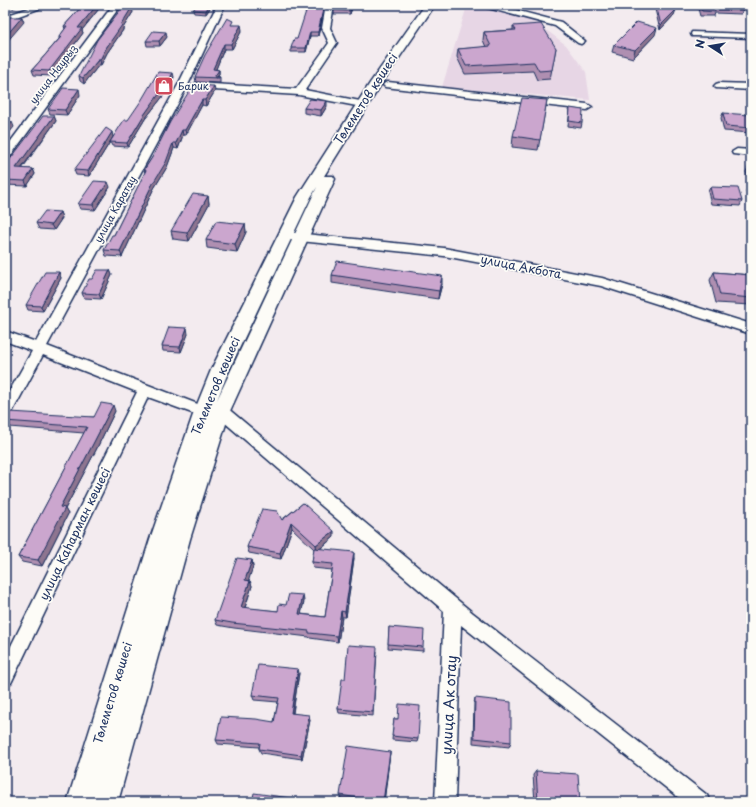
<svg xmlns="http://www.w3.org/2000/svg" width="756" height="807" font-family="'Playpen Sans',sans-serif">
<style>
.built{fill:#e7d6e5}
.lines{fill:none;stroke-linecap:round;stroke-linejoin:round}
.minor-casing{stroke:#1b2f5e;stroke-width:3}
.major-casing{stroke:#1b2f5e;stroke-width:3}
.minor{fill:#fdfcf7;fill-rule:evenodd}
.major{fill:#fdfcf7;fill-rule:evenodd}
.wall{fill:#af8fb1;stroke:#1b2f5e}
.shaded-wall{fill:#8e7490;stroke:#1b2f5e}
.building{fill:#cba6ce;stroke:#1b2f5e}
.labels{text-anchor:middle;stroke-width:3.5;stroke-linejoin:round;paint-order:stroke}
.far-street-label{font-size:10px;fill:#1b2f5e;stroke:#fdfcf7}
.far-poi-label{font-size:10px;fill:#1b2f5e;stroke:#fdfcf7;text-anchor:start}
.street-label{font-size:12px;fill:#1b2f5e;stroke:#fdfcf7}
.near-street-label{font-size:14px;fill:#1b2f5e;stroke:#fdfcf7}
</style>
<rect width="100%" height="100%" fill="#f3ebef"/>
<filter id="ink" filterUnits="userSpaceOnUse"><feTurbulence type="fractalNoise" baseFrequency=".025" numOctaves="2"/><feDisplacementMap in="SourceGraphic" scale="8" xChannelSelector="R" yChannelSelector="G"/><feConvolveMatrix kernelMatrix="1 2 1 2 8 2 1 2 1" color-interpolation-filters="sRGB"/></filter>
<g filter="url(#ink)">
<!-- built -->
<path class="built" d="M 467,6 L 529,17 L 566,45 L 586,72 L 590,100 L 442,87 Z"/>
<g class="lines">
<!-- minor casing -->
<g class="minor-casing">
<path id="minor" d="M 38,5 L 49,5 L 5,21 L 5,16 Z
M 113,5 L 121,5 L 9,158 L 5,159 L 5,149 Z
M 217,5 L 225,5 L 188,85 L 47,346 L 208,408 L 210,412 L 208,416 L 203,417 L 148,397 L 11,683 L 5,686 L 5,658 L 137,392 L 43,355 L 10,416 L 5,417 L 5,399 L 32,351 L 5,341 L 5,331 L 36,342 L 178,85 Z
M 326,5 L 334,5 L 330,28 L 337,43 L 305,90 L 365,102 L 367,104 L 365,106 L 362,107 L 299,95 L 196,89 L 191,86 L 196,83 L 296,89 L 329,43 L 322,28 Z
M 483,5 L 496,5 L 561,22 L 585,41 L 581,44 L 578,43 L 555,26 L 484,7 Z
M 692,32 L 751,34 L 751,38 L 695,36 L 692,36 L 691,34 Z
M 388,82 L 587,104 L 592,107 L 587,110 L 385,87 L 383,85 L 385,83 Z
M 719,83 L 751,84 L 751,90 L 716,88 L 714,86 L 716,84 Z
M 737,149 L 751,150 L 751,156 L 733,154 L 732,152 Z
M 285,232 L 444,248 L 602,278 L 751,324 L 751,334 L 601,286 L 444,256 L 281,239 L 279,236 L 281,233 Z
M 221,406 L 226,407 L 473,613 L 707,795 L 710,802 L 684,802 L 461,625 L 455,802 L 435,802 L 444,611 L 216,415 L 214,411 L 216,407 Z"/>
</g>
<!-- major casing -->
<g class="major-casing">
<path id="major" d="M 425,5 L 435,5 L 382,83 L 324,176 L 333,176 L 335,179 L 230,411 L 190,539 L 118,802 L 67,802 L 150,539 L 194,412 L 211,370 L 297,197 L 370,83 ZM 317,187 L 217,400 L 229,370 L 311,197 Z"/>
</g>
<!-- minor -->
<use href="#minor" class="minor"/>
<!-- major -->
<use href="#major" class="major"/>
</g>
<!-- wall -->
<path class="wall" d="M 6,5 L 20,5 L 13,8 Z
M 83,5 L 102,5 L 82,30 L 83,33 L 51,76 L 34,75 L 32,70 L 59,39 L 59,37 L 65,29 L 64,26 Z
M 212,5 L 206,14 L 194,13 L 193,10 Z
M 325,5 L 318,36 L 310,36 L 306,52 L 291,52 L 291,48 L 297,39 Z
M 334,5 L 353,5 L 350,14 L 334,14 Z
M 654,5 L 674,5 L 674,15 L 660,30 Z
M 697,5 L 741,5 L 743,9 L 741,14 L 715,13 L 714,16 L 700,16 Z
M 133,12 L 123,28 L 123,30 L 107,53 L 101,65 L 99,65 L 84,84 L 80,81 L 79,76 Z
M 233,25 L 242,30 L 232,49 L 224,49 L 216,69 L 219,70 L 219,74 L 218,77 L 220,77 L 220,83 L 196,82 L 195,77 Z
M 513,26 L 556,48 L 550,79 L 537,80 L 533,71 L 465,74 L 457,57 L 458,49 L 486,47 L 483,40 L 484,32 L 513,30 Z
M 655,35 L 633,58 L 612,52 L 614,45 Z
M 167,37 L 160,46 L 147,46 L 146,41 Z
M 174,77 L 164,95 L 145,119 L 128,147 L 112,146 L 110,142 L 89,176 L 76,175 L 74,170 L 113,137 Z
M 215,91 L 206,106 L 202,105 L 186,135 L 183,135 L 178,149 L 174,148 L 167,167 L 153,190 L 122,257 L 106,256 L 104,250 L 114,235 L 145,173 L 144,170 L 153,156 L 170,122 Z
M 80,95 L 67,115 L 50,114 L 48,109 Z
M 547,100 L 538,150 L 512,147 L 513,136 Z
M 327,106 L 321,116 L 304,113 L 304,108 Z
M 570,108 L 582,123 L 581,128 L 568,126 Z
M 723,113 L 751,119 L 751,133 L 724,131 L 721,118 Z
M 54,116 L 56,121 L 22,169 L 33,169 L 35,174 L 27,186 L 5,185 L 5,166 Z
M 748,167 L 751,167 L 751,204 L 749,204 L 746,191 L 748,185 L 750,185 L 746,172 Z
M 110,187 L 95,210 L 80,209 L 78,204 Z
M 710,187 L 742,201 L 740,206 L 711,204 L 708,192 Z
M 208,196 L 209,204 L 189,241 L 173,239 L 171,231 Z
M 60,212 L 62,218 L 54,230 L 39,229 L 36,223 Z
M 245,224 L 246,232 L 237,252 L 207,248 L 206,240 Z
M 110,270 L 112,275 L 101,299 L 84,298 L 82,293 L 92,279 Z
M 59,272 L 61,278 L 43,311 L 28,310 L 26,305 Z
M 714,272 L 751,275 L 751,305 L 716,303 L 710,280 Z
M 332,275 L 442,284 L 438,299 L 332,283 Z
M 188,334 L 181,352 L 163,351 L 162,346 Z
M 115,411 L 96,450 L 65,509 L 68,514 L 42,566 L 22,562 L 18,557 L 84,433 L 9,427 L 5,421 L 94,417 Z
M 303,503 L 334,537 L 320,549 L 354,558 L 346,617 L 342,617 L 338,642 L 310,638 L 309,637 L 234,628 L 217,625 L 215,620 L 252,560 L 253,566 L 248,580 L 250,581 L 252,586 L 245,608 L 278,611 L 286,605 L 304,601 L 301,614 L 325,617 L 332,570 L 313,568 L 312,562 L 314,549 L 292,528 L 281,559 L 249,553 L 247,547 Z
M 389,627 L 423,647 L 423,651 L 388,648 Z
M 377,651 L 373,716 L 339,713 L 338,709 L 345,679 Z
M 299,673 L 293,713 L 310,720 L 302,759 L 261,753 L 259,749 L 259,747 L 218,744 L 216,740 L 274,722 L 278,702 L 254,700 L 252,695 Z
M 475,698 L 511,742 L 509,747 L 473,743 L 474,703 Z
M 394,719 L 398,719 L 418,739 L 417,742 L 392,740 Z
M 390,752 L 384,802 L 358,802 L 341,799 L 340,795 Z
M 536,771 L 580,802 L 535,802 L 533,775 Z"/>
<!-- shaded-wall -->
<path class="shaded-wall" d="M 12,5 L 20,5 L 13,8 Z
M 97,5 L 102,5 L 82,30 L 83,33 L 51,76 L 49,71 L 78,28 Z
M 209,5 L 212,5 L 206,14 L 206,11 Z
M 324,5 L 325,5 L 318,36 L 318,32 Z
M 352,5 L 353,5 L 350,14 L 350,11 Z
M 132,7 L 133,12 L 123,28 L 123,30 L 107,53 L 101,65 L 100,60 L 106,48 Z
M 676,10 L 674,15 L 660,30 L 661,25 Z
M 22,17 L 24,22 L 5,44 L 5,37 Z
M 241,25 L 242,30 L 232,49 L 231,44 Z
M 657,28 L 655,35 L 633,58 L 635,50 Z
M 166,32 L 167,37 L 160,46 L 159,41 Z
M 310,32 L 310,36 L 306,52 L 306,48 Z
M 224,44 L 224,49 L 214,74 L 213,69 Z
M 98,60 L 99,65 L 84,84 L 83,78 Z
M 219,70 L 219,74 L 217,78 L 214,77 Z
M 173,73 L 174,77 L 164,95 L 145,119 L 128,147 L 127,143 L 144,115 Z
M 214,86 L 215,91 L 206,106 L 205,100 Z
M 79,89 L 80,95 L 67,115 L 65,110 Z
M 202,100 L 202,105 L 186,135 L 185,130 Z
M 327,101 L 327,106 L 321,116 L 321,110 Z
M 54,116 L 56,121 L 18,173 L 16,168 Z
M 12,122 L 14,127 L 5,138 L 5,130 Z
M 182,130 L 183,135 L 178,149 L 176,143 Z
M 112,132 L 113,137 L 89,176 L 88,171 Z
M 173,143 L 174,148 L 167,167 L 153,190 L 122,257 L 120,251 L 152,185 Z
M 33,169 L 35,174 L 27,186 L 25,181 Z
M 108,182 L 110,187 L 95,210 L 93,205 Z
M 208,196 L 209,204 L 189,241 L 187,233 Z
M 5,204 L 7,209 L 5,212 Z
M 60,212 L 62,218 L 54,230 L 51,225 Z
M 245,224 L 246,232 L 237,252 L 235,244 Z
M 110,270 L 112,275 L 101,299 L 99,294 Z
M 59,272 L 61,278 L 43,311 L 41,306 Z
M 442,276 L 442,284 L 438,299 L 439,291 Z
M 187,328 L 188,334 L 181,352 L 180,347 Z
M 113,405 L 115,411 L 96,450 L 65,509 L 68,514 L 42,566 L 38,560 L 60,507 Z
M 291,522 L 292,528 L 281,559 L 280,553 Z
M 334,531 L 334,537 L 317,551 L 316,545 Z
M 354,552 L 354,558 L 346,617 L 345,612 Z
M 252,560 L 253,566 L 247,586 L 245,580 Z
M 250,581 L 252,586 L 243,613 L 241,607 Z
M 303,595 L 304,601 L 300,619 L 299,614 Z
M 341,611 L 342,617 L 338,642 L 337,636 Z
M 298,669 L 299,673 L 292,717 L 291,713 Z
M 309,715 L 310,720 L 302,759 L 301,755 Z
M 390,752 L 384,802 L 383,802 Z"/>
<!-- building -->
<path class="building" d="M 83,5 L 97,5 L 78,28 L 82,28 L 49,71 L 32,70 L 61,37 L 59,37 L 67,26 L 64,26 Z
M 124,5 L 129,5 L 132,7 L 121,25 L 122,25 L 106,48 L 100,60 L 98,60 L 83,78 L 79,76 L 97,40 Z
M 197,5 L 209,5 L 206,11 L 193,10 Z
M 308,5 L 324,5 L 318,32 L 310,32 L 306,48 L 291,48 L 294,39 L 297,39 Z
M 334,5 L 352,5 L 350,11 L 334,10 Z
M 656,5 L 674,5 L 676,10 L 661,25 Z
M 700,5 L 741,5 L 743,9 L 714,8 L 715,12 L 702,11 Z
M 7,17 L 22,17 L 5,37 L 5,19 Z
M 227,18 L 233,21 L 231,25 L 241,25 L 231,44 L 224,44 L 213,69 L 219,70 L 214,77 L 220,77 L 219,78 L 195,77 L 205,55 Z
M 637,22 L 657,28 L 635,50 L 614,45 Z
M 541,24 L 556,48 L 552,70 L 539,71 L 534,62 L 466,66 L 458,49 L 491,46 L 484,32 L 516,30 L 513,26 Z
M 153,31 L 166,32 L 159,41 L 146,41 Z
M 158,72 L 173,73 L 162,90 L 144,115 L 127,143 L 110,142 L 124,120 L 128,120 L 141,101 Z
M 193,85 L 214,86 L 205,100 L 202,100 L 185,130 L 182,130 L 176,143 L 173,143 L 166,162 L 152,185 L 120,251 L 104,250 L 112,235 L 114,235 L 146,170 L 144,170 L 153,156 L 170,122 Z
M 63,88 L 79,89 L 65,110 L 48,109 Z
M 522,98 L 547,100 L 540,140 L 513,136 Z
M 310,99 L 327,101 L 321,110 L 304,108 Z
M 570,108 L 583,110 L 582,123 L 569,121 Z
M 723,113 L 750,115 L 751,119 L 751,128 L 726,126 Z
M 43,116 L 54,116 L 16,168 L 33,169 L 25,181 L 5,180 L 5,166 L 28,136 Z
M 5,122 L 12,122 L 5,130 Z
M 106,128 L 112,132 L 88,171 L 74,170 Z
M 748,167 L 751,167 L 751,175 Z
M 94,181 L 108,182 L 93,205 L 78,204 Z
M 748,185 L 751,185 L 751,196 Z
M 710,187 L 738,188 L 742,201 L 713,199 Z
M 193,194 L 208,196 L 187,233 L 171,231 Z
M 45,211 L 60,212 L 51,225 L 36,223 Z
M 216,221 L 245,224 L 235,244 L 206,240 Z
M 337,261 L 442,276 L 439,291 L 332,275 Z
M 97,270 L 110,270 L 99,294 L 82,293 L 89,279 L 92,279 Z
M 45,272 L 59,272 L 41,306 L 26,305 Z
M 714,272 L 751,275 L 751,298 L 720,295 Z
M 169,327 L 187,328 L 180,347 L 162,346 Z
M 101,403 L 113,405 L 93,444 L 60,507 L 65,508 L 38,560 L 18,557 L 87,427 L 5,421 L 10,412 L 94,417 Z
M 303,503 L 334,531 L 316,545 L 291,522 L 280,553 L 247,547 L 262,509 L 277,511 L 282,520 Z
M 314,548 L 354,552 L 345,612 L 341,611 L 337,636 L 309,633 L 309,631 L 232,623 L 215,620 L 237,558 L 252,560 L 245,580 L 250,581 L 241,607 L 278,611 L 279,604 L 286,605 L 289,594 L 303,595 L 299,614 L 325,617 L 333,564 L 312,562 Z
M 389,627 L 424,630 L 423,647 L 388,644 Z
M 348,645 L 377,647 L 373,712 L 338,709 L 342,679 L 345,679 Z
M 258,665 L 298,669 L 291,713 L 309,715 L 301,755 L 259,749 L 260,743 L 216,740 L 221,717 L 256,719 L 274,722 L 279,698 L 252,695 Z
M 475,698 L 511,702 L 511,742 L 474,738 Z
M 399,704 L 420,706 L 418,739 L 392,736 L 394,719 L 398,719 Z
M 348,746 L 390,752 L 383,802 L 340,795 Z
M 536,771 L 578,774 L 580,802 L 538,802 Z
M 254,793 L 298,799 L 298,802 L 252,802 Z"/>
</g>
<!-- icons -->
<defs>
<g id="shop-square" transform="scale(1)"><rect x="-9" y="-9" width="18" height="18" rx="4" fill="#d1495b" stroke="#fdfcf7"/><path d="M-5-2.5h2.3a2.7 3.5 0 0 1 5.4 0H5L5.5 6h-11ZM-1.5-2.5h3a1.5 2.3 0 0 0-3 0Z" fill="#fff"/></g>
</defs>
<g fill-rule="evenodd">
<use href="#shop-square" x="164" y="86"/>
</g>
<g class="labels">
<!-- far-street labels -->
<g class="far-street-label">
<text transform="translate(53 74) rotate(-53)" y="4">улица Наурыз</text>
<text transform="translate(115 209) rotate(-61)" y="4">улица Каратау</text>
</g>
<!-- far-poi labels -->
<g class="far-poi-label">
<text x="178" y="90">Барик</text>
</g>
<!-- street labels -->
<g class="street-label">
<text transform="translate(366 99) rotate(-57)" y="4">Төлеметов көшесі</text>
<text transform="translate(521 267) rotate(11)" y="4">улица Акбота</text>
<text transform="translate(216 386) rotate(-67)" y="4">Төлеметов көшесі</text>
<text transform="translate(75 534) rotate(-64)" y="4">улица Каһарман көшесі</text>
<text transform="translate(113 693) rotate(-73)" y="4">Төлеметов көшесі</text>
</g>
<!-- near-street labels -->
<g class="near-street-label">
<text transform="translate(449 705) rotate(-87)" y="5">улица Ак отау</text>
</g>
</g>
<!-- margin -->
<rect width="756" height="807" fill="none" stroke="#fdfcf7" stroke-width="20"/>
<rect x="10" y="10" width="736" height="787" fill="none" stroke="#1b2f5e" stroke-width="1.5" filter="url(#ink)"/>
<!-- north arrow -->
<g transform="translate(710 46) rotate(282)" stroke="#fdfcf7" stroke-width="3" paint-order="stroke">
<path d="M0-3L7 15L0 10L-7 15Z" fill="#1b2f5e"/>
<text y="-6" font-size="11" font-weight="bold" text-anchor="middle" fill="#1b2f5e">N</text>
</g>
</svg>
